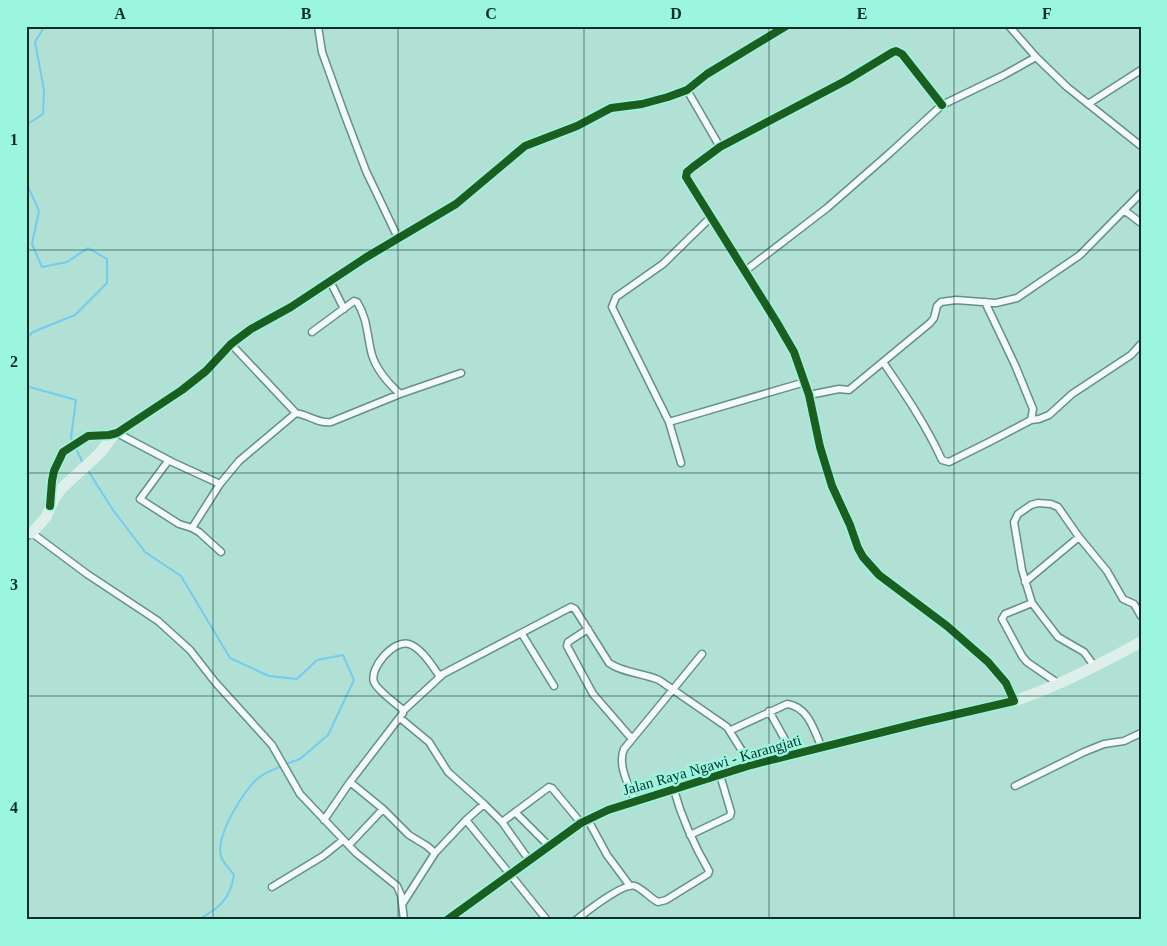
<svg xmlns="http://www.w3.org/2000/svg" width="1167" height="946" font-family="'Times New Roman',serif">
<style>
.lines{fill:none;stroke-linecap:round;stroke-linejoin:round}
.stream{stroke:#74cbf1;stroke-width:2}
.minor-casing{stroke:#649087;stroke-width:9}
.major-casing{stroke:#dbf2ec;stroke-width:11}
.minor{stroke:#f3faf9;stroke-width:6}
.major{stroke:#deeee9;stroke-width:9}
.cycleway-casing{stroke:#9bf6df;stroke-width:11}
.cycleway{stroke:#1b5e20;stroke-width:8}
.grid{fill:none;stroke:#062f27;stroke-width:1;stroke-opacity:0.55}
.labels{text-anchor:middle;stroke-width:5;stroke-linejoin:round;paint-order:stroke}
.street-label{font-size:15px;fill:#062f27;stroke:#9bf6df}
.neatline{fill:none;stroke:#062f27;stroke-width:2}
.grid-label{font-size:16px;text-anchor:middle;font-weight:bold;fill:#062f27}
</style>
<rect width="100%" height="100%" fill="#b0e1d4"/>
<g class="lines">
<!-- stream -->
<path class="stream" d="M 26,125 L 43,114 L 44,90 L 35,42 L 45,26
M 26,182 L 39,211 L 32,244 L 42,267 L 67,262 L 88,248 L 107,259 L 107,283 L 75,315 L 33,332 L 26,339
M 26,386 L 76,400 L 71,438 L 73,442
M 75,447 L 84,465
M 87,469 L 113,510 L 145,552 L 181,576 L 230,658 L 269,676 L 297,679 L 317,660 L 343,655 L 354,680 L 328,735 L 300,759 L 286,764
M 198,920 C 219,908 230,900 234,875 C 231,870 222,862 221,856 C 215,837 245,786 261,776 C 267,772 275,769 282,766"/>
<!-- minor casing -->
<g class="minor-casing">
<path id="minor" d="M 318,26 L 322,52 L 344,113 L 366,171 L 398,238
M 1009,26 L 1036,57 L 1067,87 L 1141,146
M 687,90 L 720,147
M 1088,104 L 1141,70
M 1124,210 L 1141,223
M 710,218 L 663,264 L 616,297 L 612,307 L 669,422 L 805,382
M 745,271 L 827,208 L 891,152 L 942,105 L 1004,75 L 1036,57
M 330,281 L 344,309
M 312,332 L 354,301 L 357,302 C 368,319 367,337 372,355 C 377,371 388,383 400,394
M 231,344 L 296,413 C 309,415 318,424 331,422 L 400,394 L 461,373
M 883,362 C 905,394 926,425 942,460 L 949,462 L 991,441 L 1031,420 L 1033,409 L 1015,365 L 985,302
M 809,395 L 839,389 L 849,390 L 930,323 L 934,318 L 937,306 L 941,302 L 956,300 L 996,303 L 1017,298 L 1080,255 L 1141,193
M 1031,420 L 1039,419 L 1049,415 L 1072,394 L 1131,355 L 1141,344
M 669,422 L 681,463
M 117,433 L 172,462 L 220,484
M 168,461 L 140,499 L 179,524 L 192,528 L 220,484 L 239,461 L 296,413
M 51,503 L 52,481 L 54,471 L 63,452 L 88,436 L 109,435 L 117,433 L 182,390 L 206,371 L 231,344 L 251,329 L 291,307 L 365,258 L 456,204 L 525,146 L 577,126 L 611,108 L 642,104 L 668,97 L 687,90 L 707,74 L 786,26
M 192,528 L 199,532 L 221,552
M 26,537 L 32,533 L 87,574 L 158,621 L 190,650 L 215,682 L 272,745 L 300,794 L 356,853 L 397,886 L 401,895 L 404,920
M 1025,582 L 1079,537
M 1032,603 L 1005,614 L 1002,619 L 1022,656 L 1027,662 L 1059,684
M 588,629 L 568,642 L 567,646 L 593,694 L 632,739
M 522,634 L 554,686
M 1095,667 L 1084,652 L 1058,637 L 1032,603 L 1022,570 L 1014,522 L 1018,514 L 1031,505 L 1038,503 L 1051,504 L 1058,507 L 1079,537 L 1107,571 L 1123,599 L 1134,604 L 1141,616
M 403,711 L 442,675
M 769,711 L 793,754
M 400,718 L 429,742 L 448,772 L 484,804 L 502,822 L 529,860
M 731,730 L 787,704 C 809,707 814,731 822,748
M 350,782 L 383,809 L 409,835 L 427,846 L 435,853
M 1015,786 L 1084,752 L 1104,744 L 1124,741 L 1141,733
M 635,801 C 629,786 617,765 624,749 L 702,654
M 515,812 L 549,846
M 324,820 L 350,782 L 403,713 L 402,709 C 395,703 377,690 374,682 C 369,668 394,639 409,644 C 421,648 431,664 438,674 L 441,675 L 571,607 L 575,609 L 609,663 C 623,673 643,673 659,680 L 727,727 L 751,765
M 466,820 L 547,920
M 588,820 L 607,855 L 630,886
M 502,822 L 549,787 L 552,788 L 581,823
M 690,835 L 730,816 L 731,812 L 720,775
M 349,845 L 383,809
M 272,887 L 323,856 L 343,840
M 403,903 L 435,853 L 466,820 L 484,804
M 447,920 L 581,823 L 608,810 L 751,765 L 923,722 L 1014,701 L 1006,683 L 988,662 L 947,626 L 879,575 L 863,557 L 858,548 L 850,525 L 832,486 L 820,447 L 809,395 L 794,352 L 776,321 L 686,177 L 687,172 L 693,167 L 720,147 L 847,80 L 893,52 L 896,51 L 902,54 L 942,105
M 576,920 C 586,912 624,882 635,886 C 643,889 650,898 658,902 L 666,900 L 708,874 L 709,871 C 694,845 682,819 674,790"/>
</g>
<!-- major casing -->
<g class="major-casing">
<path id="major" d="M 32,533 L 46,517 L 55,497 L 62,488 L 100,453 L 115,433
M 1014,701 C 1059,686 1100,664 1141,642"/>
</g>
<!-- minor -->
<use href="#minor" class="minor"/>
<!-- major -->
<use href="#major" class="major"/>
<!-- cycleway casing -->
<g class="cycleway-casing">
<path id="cycleway" d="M 50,506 L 52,481 L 54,471 L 63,452 L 88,436 L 109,435 L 117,433 L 182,390 L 206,371 L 231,344 L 251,329 L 291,307 L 365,258 L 456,204 L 525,146 L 577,126 L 611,108 L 642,104 L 668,97 L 687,90 L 707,74 L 786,26
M 447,920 L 581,823 L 608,810 L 751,765 L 923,722 L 1014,701 L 1006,683 L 988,662 L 947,626 L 879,575 L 863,557 L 858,548 L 850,525 L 832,486 L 820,447 L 809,395 L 794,352 L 776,321 L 686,177 L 687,172 L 693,167 L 720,147 L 847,80 L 893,52 L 896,51 L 902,54 L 942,105"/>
</g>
<!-- cycleway -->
<use href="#cycleway" class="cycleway"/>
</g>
<!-- grid -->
<path class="grid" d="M 213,26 L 213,920M 398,26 L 398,920M 584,26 L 584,920M 769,26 L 769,920M 954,26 L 954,920M 26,250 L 1141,250M 26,473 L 1141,473M 26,696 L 1141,696"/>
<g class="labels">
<!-- street labels -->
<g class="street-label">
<text transform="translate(712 765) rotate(-16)" y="5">Jalan Raya Ngawi - Karangjati</text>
</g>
</g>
<!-- border -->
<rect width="1167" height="946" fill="none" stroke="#9bf6df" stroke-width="55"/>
<rect x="28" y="28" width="1112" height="890" class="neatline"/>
<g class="grid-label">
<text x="120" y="19">A</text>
<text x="306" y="19">B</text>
<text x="491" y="19">C</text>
<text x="676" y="19">D</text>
<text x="862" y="19">E</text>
<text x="1047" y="19">F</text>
<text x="14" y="145">1</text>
<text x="14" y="367">2</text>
<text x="14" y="590">3</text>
<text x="14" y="813">4</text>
</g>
</svg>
